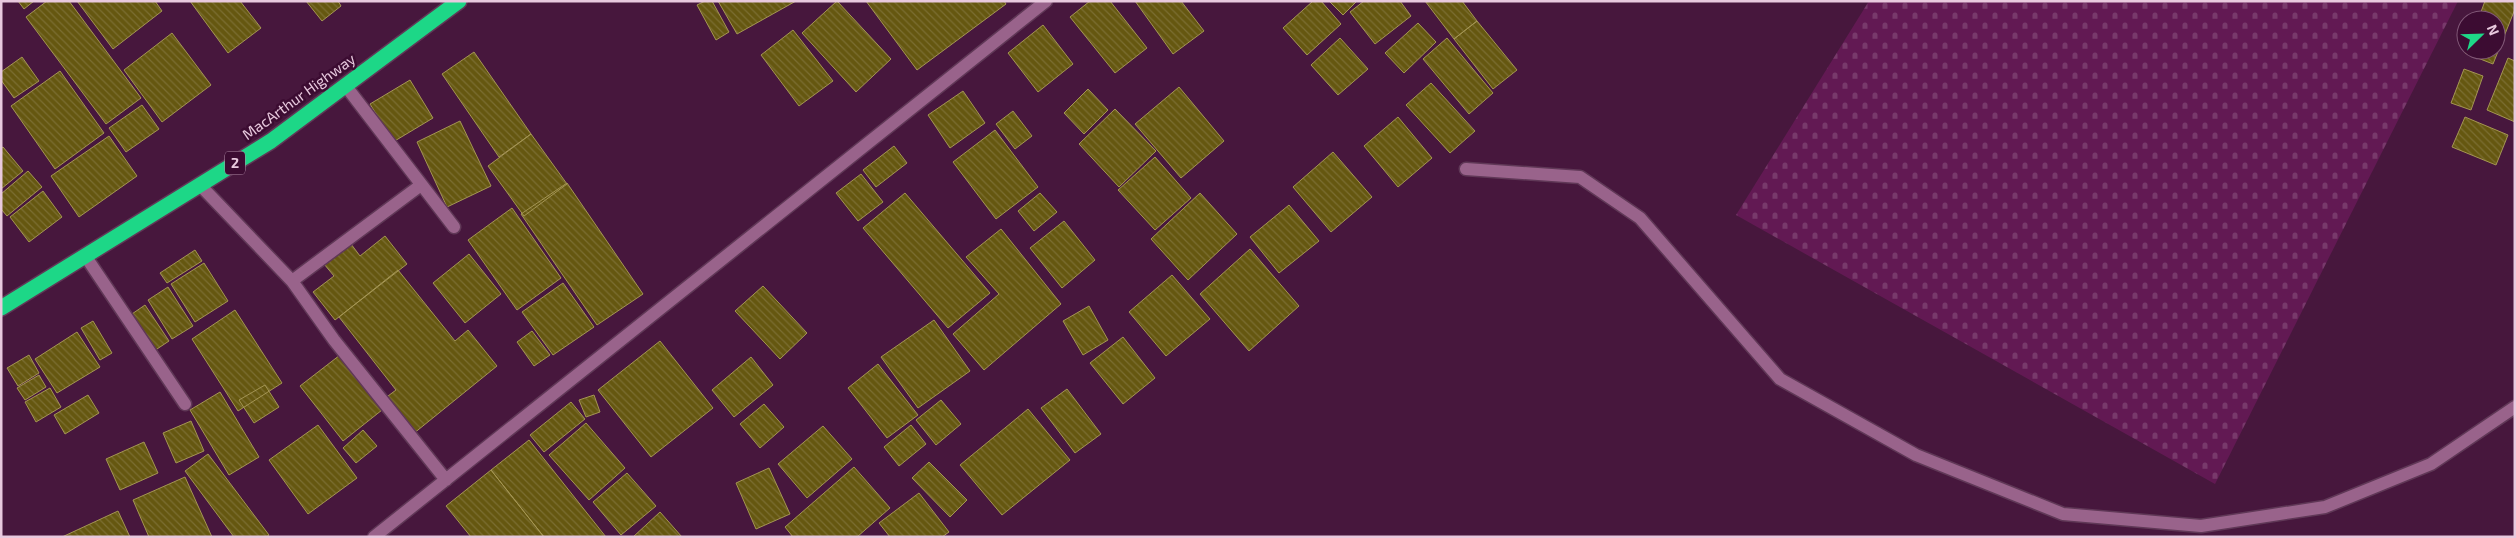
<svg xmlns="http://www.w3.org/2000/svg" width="2516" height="538" font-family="'Exo 2',sans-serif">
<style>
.cemetery{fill:url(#cemetery-stones)}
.building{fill:url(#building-back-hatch);stroke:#a49553}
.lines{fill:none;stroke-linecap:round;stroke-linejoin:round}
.lane-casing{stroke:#603857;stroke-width:15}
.street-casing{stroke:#603857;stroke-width:15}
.highway-casing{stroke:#603857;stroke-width:18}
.lane{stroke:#99638b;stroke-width:12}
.street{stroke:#99638b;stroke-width:12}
.highway{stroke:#1dd787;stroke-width:15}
.labels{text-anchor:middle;stroke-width:5;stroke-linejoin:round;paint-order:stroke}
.shield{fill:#3c0c32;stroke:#b490aa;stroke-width:1}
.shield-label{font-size:14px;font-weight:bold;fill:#e8c9de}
.street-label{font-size:15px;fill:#e8c9de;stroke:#3c0c32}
</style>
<defs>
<pattern id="cemetery-stones" width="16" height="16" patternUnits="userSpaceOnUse" patternTransform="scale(1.25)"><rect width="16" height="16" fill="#621953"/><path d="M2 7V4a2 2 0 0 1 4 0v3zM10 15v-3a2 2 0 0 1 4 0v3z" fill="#78396b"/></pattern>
<pattern id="building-back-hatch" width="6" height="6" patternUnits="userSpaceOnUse" patternTransform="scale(1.25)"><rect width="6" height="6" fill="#655710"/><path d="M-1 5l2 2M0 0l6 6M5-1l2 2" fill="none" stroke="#7b6e32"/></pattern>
</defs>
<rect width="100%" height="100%" fill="#47173d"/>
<!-- cemetery -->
<path class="cemetery" d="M 1869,1 L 2458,1 L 2215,484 L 1736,215 Z"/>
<!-- building -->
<path class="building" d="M 18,1 L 34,1 L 24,9 Z
M 47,1 L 69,1 L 141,98 L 106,124 L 26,17 Z
M 77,1 L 155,1 L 162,11 L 113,49 Z
M 190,1 L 240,1 L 261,28 L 228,53 Z
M 306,1 L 338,1 L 341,6 L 322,21 Z
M 705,1 L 712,1 L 729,32 L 716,40 L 697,5 Z
M 718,1 L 796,1 L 737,34 Z
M 837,1 L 891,59 L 856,92 L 802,33 Z
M 866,1 L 1004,1 L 1006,4 L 917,70 Z
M 1090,1 L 1110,1 L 1147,48 L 1115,73 L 1070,17 Z
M 1135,1 L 1181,1 L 1204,31 L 1173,54 Z
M 1313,1 L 1321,1 L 1341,24 L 1307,55 L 1283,28 Z
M 1329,1 L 1357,1 L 1343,15 Z
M 1364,1 L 1400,1 L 1411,16 L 1375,44 L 1350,12 Z
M 1425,1 L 1462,1 L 1477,21 L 1454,39 Z
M 2485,1 L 2515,1 L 2515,9 L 2493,64 L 2465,53 L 2466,50 L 2496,50 L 2496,20 L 2478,20 Z
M 1477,21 L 1517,70 L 1493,89 L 1454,39 Z
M 1418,23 L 1436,42 L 1404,73 L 1385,53 Z
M 1043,25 L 1073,64 L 1038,92 L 1008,53 Z
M 793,30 L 833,81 L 799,106 L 761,55 Z
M 172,33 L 211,85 L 162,122 L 124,70 Z
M 1340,38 L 1368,69 L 1338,95 L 1311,65 Z
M 1447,38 L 1493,93 L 1469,114 L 1423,59 Z
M 474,52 L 531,134 L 499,157 L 442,74 Z
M 22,57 L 39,81 L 14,98 L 1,80 L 1,72 Z
M 2508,58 L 2515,61 L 2515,122 L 2487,110 Z
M 2464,69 L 2483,76 L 2471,110 L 2451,103 Z
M 60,71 L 104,133 L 55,169 L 11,106 Z
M 410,80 L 433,118 L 393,142 L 370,104 Z
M 1431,83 L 1475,131 L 1450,153 L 1406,105 Z
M 1179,87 L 1224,141 L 1181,178 L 1135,124 Z
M 1088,89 L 1108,110 L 1084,134 L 1064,113 Z
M 963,91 L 985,123 L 950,148 L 928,115 Z
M 142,105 L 159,129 L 126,152 L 109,128 Z
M 1115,109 L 1156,151 L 1119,187 L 1079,144 Z
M 1013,111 L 1032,136 L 1015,149 L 996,124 Z
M 1398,117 L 1432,158 L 1398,187 L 1364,146 Z
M 2465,117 L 2508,135 L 2496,165 L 2452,147 Z
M 460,121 L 491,186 L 447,207 L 417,142 Z
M 995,130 L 1038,187 L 996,219 L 953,162 Z
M 531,134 L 567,184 L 524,216 L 488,166 Z
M 109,136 L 137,176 L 79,217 L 51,176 Z
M 894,146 L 907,163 L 876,187 L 863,170 Z
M 3,147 L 23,171 L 1,189 L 1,148 Z
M 1333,152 L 1372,197 L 1331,232 L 1293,187 Z
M 1155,157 L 1191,198 L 1155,230 L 1118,190 Z
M 28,171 L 42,187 L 7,216 L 1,209 L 1,194 Z
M 861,174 L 883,202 L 858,221 L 836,193 Z
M 567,183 L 643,294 L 597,325 L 521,214 Z
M 43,191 L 62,217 L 29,242 L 10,217 Z
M 905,193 L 990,293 L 948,328 L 863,228 Z
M 1040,193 L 1057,212 L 1034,231 L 1018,211 Z
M 1200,193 L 1237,234 L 1188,280 L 1151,239 Z
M 1289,205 L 1319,241 L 1279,273 L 1250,237 Z
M 512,208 L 561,278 L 517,310 L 468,240 Z
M 1064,221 L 1095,260 L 1062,288 L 1030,248 Z
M 1001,229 L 1061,304 L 984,370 L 953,334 L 999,294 L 966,257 Z
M 385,236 L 407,264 L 335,320 L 313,292 L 334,276 L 324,264 L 351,244 L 360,256 Z
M 1250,249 L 1299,306 L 1249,351 L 1200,294 Z
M 195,250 L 202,261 L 167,283 L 160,273 Z
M 469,254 L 501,294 L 465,323 L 433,283 Z
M 204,263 L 228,301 L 195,322 L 171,284 Z
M 398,270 L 455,341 L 468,330 L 497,366 L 413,434 L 384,399 L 396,390 L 339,317 Z
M 1172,275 L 1210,319 L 1166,356 L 1129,312 Z
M 563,283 L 594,327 L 553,355 L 522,312 Z
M 763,286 L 807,333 L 780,359 L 735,311 Z
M 168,287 L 193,326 L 172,339 L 148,300 Z
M 145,305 L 169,341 L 154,351 L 129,316 Z
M 1089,306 L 1108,340 L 1083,355 L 1063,321 Z
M 235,310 L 282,383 L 238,411 L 192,339 Z
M 934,320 L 970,371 L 918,408 L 881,357 Z
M 93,321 L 112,353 L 100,360 L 81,328 Z
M 532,331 L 550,355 L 534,366 L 517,342 Z
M 77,332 L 100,367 L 57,393 L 35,359 Z
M 1123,337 L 1155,378 L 1123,404 L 1090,363 Z
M 660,341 L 713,408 L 651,457 L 598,390 Z
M 29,355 L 39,373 L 18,386 L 7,368 Z
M 340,355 L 382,410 L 343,441 L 300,386 Z
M 751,357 L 773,385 L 734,417 L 712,390 Z
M 878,364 L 918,415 L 887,438 L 848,388 Z
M 39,375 L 46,387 L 25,400 L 17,388 Z
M 265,385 L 279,407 L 254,423 L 239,400 Z
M 50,388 L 61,407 L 36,422 L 25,402 Z
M 1067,389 L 1101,434 L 1075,453 L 1041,408 Z
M 220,392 L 259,457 L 229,475 L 190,410 Z
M 88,395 L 99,413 L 65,434 L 54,415 Z
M 594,395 L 600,412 L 586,417 L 579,400 Z
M 941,400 L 961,424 L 936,445 L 916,420 Z
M 571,402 L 585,419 L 544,452 L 530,435 Z
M 764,404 L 784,427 L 760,448 L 740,424 Z
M 1028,409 L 1070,460 L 1002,515 L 960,465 Z
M 191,421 L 204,451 L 176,463 L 163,433 Z
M 586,423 L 625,468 L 589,500 L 549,455 Z
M 318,425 L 357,478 L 308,514 L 269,460 Z
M 911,425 L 926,444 L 899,466 L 884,447 Z
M 823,426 L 852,459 L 807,498 L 778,464 Z
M 363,430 L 377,446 L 356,463 L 343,448 Z
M 529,440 L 606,537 L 544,537 L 491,470 Z
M 144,442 L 158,473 L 120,490 L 106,459 Z
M 208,454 L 269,535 L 266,537 L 234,537 L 185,471 Z
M 929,462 L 967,500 L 950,517 L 912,478 Z
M 854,467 L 890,508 L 857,537 L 793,537 L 785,527 Z
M 769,468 L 790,514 L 756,529 L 736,483 Z
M 491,470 L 544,537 L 471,537 L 446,506 Z
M 627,473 L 656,506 L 621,535 L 593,502 Z
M 185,477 L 212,537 L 149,537 L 133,500 Z
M 919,493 L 949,532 L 942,537 L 890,537 L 879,523 Z
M 118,511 L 130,537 L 62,537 Z
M 660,512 L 682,537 L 633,537 Z"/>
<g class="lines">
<!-- lane casing -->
<g class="lane-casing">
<path id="lane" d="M 1466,169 L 1580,177 L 1640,218 L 1780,379 L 1916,455 L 2063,514 L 2201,526 L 2325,507 L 2431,464 L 2515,407"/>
</g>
<!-- street casing -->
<g class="street-casing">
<path id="street" d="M 345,85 L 454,227
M 200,185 L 292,281 L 334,340 L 446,480
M 86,257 L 185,404
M 292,281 L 421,185
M 374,537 L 1046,1"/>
</g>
<!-- highway casing -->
<g class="highway-casing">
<path id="highway" d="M 1,308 L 271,141 L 459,1"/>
</g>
<!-- lane -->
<use href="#lane" class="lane"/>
<!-- street -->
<use href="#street" class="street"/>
<!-- highway -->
<use href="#highway" class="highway"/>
</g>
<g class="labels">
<!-- shield labels -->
<rect class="shield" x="225" y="151.5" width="20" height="23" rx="4"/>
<g class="shield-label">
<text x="235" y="168">2</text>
</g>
<!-- street labels -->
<g class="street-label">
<text transform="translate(299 97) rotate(-36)" y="5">MacArthur Highway</text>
</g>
</g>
<!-- border -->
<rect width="2516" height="538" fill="none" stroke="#e8c9de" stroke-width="5"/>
<!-- north arrow -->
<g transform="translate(2481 35) rotate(67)"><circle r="24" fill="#3c0c32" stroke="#815877"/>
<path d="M0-4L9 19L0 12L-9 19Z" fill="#1ed888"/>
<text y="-8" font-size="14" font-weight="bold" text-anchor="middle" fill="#e8c9de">N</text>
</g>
</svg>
